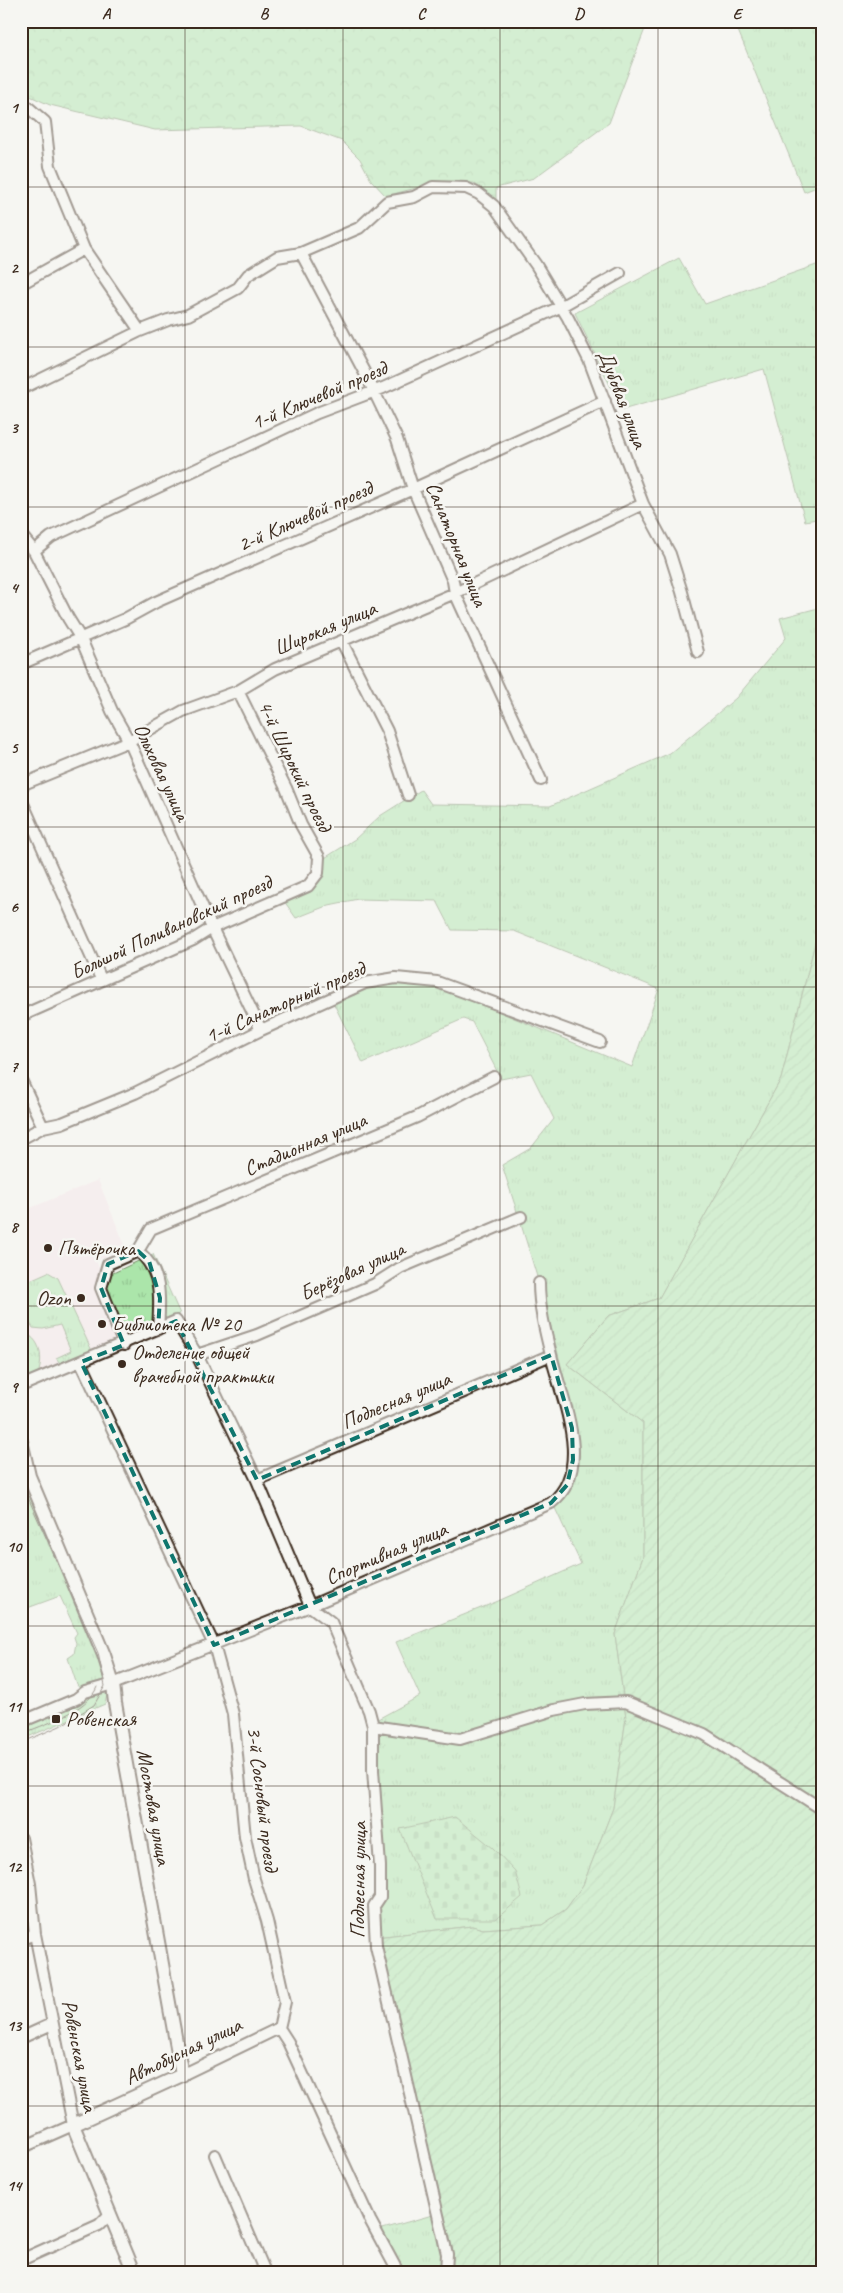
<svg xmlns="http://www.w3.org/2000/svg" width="843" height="2293" font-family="Caveat,sans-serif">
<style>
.built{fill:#f4e4e8}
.grass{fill:url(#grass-tufts);stroke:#738864}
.forest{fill:url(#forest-crowns);stroke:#738864}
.cemetery{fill:url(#cemetery-stones);stroke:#738864}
.garden{fill:url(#garden-furrows);stroke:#738864}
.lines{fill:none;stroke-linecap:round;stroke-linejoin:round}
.minor-casing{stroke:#3b2a1e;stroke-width:14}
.tertiary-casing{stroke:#3b2a1e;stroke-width:16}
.minor{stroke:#f6f6f2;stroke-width:10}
.tertiary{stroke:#f6f6f2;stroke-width:12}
.tram{stroke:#3b2a1e;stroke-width:1}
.marked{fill:none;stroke:#0f766e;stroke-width:4;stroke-dasharray:10 6;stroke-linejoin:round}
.grid{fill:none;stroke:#3b2a1e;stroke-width:1;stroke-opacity:0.55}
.poi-dot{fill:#3b2a1e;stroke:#f6f6f2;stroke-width:2}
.labels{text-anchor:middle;stroke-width:5;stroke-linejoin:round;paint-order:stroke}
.street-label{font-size:21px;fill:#3b2a1e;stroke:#f6f6f2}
.poi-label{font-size:21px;fill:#3b2a1e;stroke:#f6f6f2;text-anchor:start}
.neatline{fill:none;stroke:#3b2a1e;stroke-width:2}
.grid-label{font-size:16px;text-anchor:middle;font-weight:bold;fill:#3b2a1e}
</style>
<defs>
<pattern id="grass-tufts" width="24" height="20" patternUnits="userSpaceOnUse" patternTransform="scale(1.25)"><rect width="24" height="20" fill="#abe5aa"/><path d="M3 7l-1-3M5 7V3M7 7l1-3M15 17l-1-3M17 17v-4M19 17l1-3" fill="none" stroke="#94c592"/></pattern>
<pattern id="forest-crowns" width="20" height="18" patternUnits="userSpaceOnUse" patternTransform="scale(1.25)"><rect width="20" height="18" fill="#abe5aa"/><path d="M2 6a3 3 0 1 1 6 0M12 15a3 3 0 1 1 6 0" fill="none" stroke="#94c592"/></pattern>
<pattern id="cemetery-stones" width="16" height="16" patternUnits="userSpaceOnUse" patternTransform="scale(1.25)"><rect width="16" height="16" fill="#abe5aa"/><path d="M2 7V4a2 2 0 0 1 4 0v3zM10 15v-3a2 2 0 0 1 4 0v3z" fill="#94c592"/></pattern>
<pattern id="garden-furrows" width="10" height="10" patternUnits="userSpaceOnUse" patternTransform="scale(1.25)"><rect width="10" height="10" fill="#abe5aa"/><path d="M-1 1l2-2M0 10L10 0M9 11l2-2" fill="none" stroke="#94c592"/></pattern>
</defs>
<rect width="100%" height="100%" fill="#f6f6f2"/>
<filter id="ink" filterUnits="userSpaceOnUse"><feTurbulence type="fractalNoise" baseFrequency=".02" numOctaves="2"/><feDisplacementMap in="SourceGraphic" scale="10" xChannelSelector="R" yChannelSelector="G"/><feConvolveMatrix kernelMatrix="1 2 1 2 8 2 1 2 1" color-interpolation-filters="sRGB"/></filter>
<g filter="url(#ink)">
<!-- built -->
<path class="built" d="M 98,1180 L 126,1248 L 96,1261 L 128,1338 L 21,1384 L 21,1212 Z"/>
<!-- grass -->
<path class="grass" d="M 648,21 L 822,21 L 822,185 L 804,192 L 735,23 L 647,26 Z
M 679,258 L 705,304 L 822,263 L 822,518 L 805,521 L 764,369 L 622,410 L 575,313 Z
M 822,607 L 822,915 L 781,1079 L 659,1298 L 608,1316 L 567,1364 L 643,1423 L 643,1557 L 615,1634 L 626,1718 L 613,1808 L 583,1885 L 566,1909 L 542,1925 L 482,1929 L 472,1926 L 376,1937 L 376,1720 L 420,1696 L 396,1642 L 496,1602 L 581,1564 L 555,1508 C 568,1497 576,1478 578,1461 C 581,1442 573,1419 569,1401 C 552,1321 527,1242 502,1165 L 531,1148 L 554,1119 L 531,1073 L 501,1079 L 472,1022 L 463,1019 L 363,1063 L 333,1002 L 367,989 L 396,981 L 432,984 L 632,1067 L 659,989 L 514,931 L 452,930 L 437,901 L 358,899 L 329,905 L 296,918 L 282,898 L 309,887 L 320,861 L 355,839 L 380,816 L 421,790 L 431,804 L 550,806 L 670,753 L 736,698 L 786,638 L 780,618 Z
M 153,1254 L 180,1314 L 128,1338 L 105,1286 L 109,1275 Z
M 48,1272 L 58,1278 L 93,1353 L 65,1365 L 60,1363 L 56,1358 L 71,1351 L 60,1325 L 43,1329 L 33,1328 L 21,1307 L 21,1284 Z
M 21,1332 C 42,1337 44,1360 37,1377 L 21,1384 Z
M 27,1485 L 101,1656 L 104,1675 L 103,1681 L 81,1690 L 77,1685 L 68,1658 L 74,1654 L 76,1643 L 74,1637 L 77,1633 L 60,1596 L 22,1610 L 21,1488 Z
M 100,1690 L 107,1695 L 105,1704 L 21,1740 L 21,1725 L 87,1693 Z
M 436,2214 L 444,2262 L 443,2272 L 401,2272 L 379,2230 Z"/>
<!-- forest -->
<path class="forest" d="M 21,21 L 648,21 L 609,123 L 534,178 L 496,188 L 496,202 L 474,183 L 427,185 L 386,196 L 371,180 L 360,159 L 342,141 L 301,126 L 155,130 L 50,105 L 21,92 Z"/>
<!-- cemetery -->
<path class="cemetery" d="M 455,1817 L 493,1848 L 515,1871 L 522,1897 L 496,1919 L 437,1919 L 400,1829 Z"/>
<!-- garden -->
<path class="garden" d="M 822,915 L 822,2272 L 451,2272 L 376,1937 L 472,1926 L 483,1929 L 542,1925 L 566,1909 L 583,1885 L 613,1808 L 626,1718 L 615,1634 L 643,1557 L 643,1423 L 567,1364 L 608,1316 L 659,1298 L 781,1079 Z"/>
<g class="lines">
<!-- minor casing -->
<g class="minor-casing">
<path id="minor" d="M 21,101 L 45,122 L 50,166 L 84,249 L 140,331
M 301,253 L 369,381 L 397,439 L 413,489 L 453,581 L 455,593 L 541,780
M 21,284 L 84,249
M 21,389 L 140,331 L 168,320 L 188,315 L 238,288 L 248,275 L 277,257 L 301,253 L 359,228 L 387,202 L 414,197 L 433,187 L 466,188 L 479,194 L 494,206 L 536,265 L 568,318 L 589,360 L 643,504 L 670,554 L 682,592 L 698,652
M 21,535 L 34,551 L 68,618 L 81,639 L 112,711 L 129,741 L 212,928 L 261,1030
M 34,551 L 51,537 L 317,413 L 383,388 L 560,307 L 620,273
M 342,642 L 387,731 L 408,795
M 21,664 L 125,619 L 156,602 L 413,489 L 605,401
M 21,785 L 129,741 L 183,711 L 238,691 L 275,669 L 455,593 L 643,504
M 21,799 L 101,979
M 21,1016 L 193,940 L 212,928 L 308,886 L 318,873 L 319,857 L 301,825 L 286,788 L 238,691
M 21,1080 L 43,1127
M 21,1139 L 43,1127 L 62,1123 L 135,1093 L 261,1030 L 365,983 L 396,978 L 437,982 L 600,1042
M 138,1251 L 151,1229 L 417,1117 L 494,1077
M 138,1251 C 163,1272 160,1299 158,1329
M 124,1345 L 101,1288 L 108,1264 L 138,1251
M 197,1355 L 257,1335 L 375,1284 L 400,1268 L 521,1217
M 81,1362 L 214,1645 L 233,1714 L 245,1837 L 254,1879 L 267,1921 L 285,2002 L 279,2028 L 288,2042 L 370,2220 L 398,2272
M 21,1386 L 176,1321 L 197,1355 L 257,1480 L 310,1606 L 331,1622 L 369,1711 L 373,1726 L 373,1770 L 380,1866 L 380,1897 L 374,1906 L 376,1946 L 447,2254 L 446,2272
M 257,1480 L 551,1355
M 21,1722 L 76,1699 L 85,1692 L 113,1684 L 310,1606 L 551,1503 C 595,1469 561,1398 551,1355 C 545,1331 539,1307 539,1283
M 373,1726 L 460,1739 L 554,1710 L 585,1704 L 626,1702 L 704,1734 L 822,1809
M 21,1838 L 30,1884 L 35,1934 L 73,2125 L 21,2148
M 21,1939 L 35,1934
M 21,2038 L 52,2024
M 182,2075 L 279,2028
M 215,2155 L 265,2272
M 21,2260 L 99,2225 L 110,2214"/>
</g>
<!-- tertiary casing -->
<g class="tertiary-casing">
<path id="tertiary" d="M 21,1441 L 29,1476 L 104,1655 L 113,1684 L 115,1703 L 182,2075 L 73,2125 L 134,2272"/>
</g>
<!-- minor -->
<use href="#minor" class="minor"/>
<!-- tertiary -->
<use href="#tertiary" class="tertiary"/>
<!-- tram -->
<path class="tram" d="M 21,1482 L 98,1653 L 105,1686 L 94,1705 L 60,1726 L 21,1743
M 21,1734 C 43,1725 88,1711 97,1687"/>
</g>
</g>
<!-- marked area -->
<path d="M0 0H843V2293H0ZM 138,1251 L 149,1261 L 160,1298 L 158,1329 L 176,1321 L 257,1480 L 551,1355 L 572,1428 L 573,1460 L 567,1485 L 551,1503 L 214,1645 L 81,1362 L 124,1345 L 101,1288 L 108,1264 Z" fill="#f6f6f2" fill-opacity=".55" fill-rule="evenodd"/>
<path class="marked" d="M 138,1251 L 149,1261 L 160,1298 L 158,1329 L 176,1321 L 257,1480 L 551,1355 L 572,1428 L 573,1460 L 567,1485 L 551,1503 L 214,1645 L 81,1362 L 124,1345 L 101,1288 L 108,1264 Z"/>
<!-- grid -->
<path class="grid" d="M 185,21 L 185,2272M 343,21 L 343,2272M 500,21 L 500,2272M 658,21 L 658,2272M 21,187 L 822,187M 21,347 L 822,347M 21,507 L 822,507M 21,667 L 822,667M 21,827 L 822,827M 21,987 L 822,987M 21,1146 L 822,1146M 21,1306 L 822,1306M 21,1466 L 822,1466M 21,1626 L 822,1626M 21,1786 L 822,1786M 21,1946 L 822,1946M 21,2106 L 822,2106"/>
<!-- markers -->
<g class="poi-dot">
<circle cx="48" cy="1248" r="5"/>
<circle cx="81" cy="1298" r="5"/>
<circle cx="102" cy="1324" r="5"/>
<circle cx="122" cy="1364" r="5"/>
<rect x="51" y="1714" width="10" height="10" rx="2.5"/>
</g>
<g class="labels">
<!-- street labels -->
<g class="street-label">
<text transform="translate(319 395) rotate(-23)" y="7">1-й Ключевой проезд</text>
<text transform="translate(623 399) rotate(69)" y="7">Дубовая улица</text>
<text transform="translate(305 516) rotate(-24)" y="7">2-й Ключевой проезд</text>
<text transform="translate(457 544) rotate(68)" y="7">Санаторная улица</text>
<text transform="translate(325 628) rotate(-23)" y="7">Широкая улица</text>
<text transform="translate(295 766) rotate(64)" y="7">4-й Широкий проезд</text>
<text transform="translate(162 772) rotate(65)" y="7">Ольховая улица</text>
<text transform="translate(171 927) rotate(-25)" y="7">Большой Поливановский проезд</text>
<text transform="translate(285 1002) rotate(-24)" y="7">1-й Санаторный проезд</text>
<text transform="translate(305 1144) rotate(-23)" y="7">Стадионная улица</text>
<text transform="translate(352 1271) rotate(-25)" y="7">Берёзовая улица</text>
<text transform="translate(396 1400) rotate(-23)" y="7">Подлесная улица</text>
<text transform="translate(386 1553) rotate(-23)" y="7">Спортивная улица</text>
<text transform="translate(263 1799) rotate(83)" y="7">3-й Сосновый проезд</text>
<text transform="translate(154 1807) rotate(80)" y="7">Мостовая улица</text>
<text transform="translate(358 1880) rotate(-89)" y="7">Подлесная улица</text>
<text transform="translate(183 2051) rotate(-26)" y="7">Автобусная улица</text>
<text transform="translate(80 2056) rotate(79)" y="7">Ровенская улица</text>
</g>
<!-- poi labels -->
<g class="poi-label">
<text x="58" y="1255">Пятёрочка</text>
<text x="71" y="1305" text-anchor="end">Ozon</text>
<text x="112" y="1331">Библиотека № 20</text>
<text x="132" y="1359">Отделение общей<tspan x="132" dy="24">врачебной практики</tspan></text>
<text x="66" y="1726">Ровенская</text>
</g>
</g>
<!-- margin -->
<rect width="843" height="2293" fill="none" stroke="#f6f6f2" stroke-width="55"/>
<rect x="28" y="28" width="788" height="2238" class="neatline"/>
<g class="grid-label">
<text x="106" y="19">A</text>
<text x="264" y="19">B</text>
<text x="421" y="19">C</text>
<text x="579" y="19">D</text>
<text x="737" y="19">E</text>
<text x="14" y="113">1</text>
<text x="14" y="273">2</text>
<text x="14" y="433">3</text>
<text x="14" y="593">4</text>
<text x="14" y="753">5</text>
<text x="14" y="912">6</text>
<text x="14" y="1072">7</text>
<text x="14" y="1232">8</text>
<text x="14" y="1392">9</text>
<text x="14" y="1552">10</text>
<text x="14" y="1712">11</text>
<text x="14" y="1872">12</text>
<text x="14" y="2031">13</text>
<text x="14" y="2191">14</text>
</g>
</svg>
